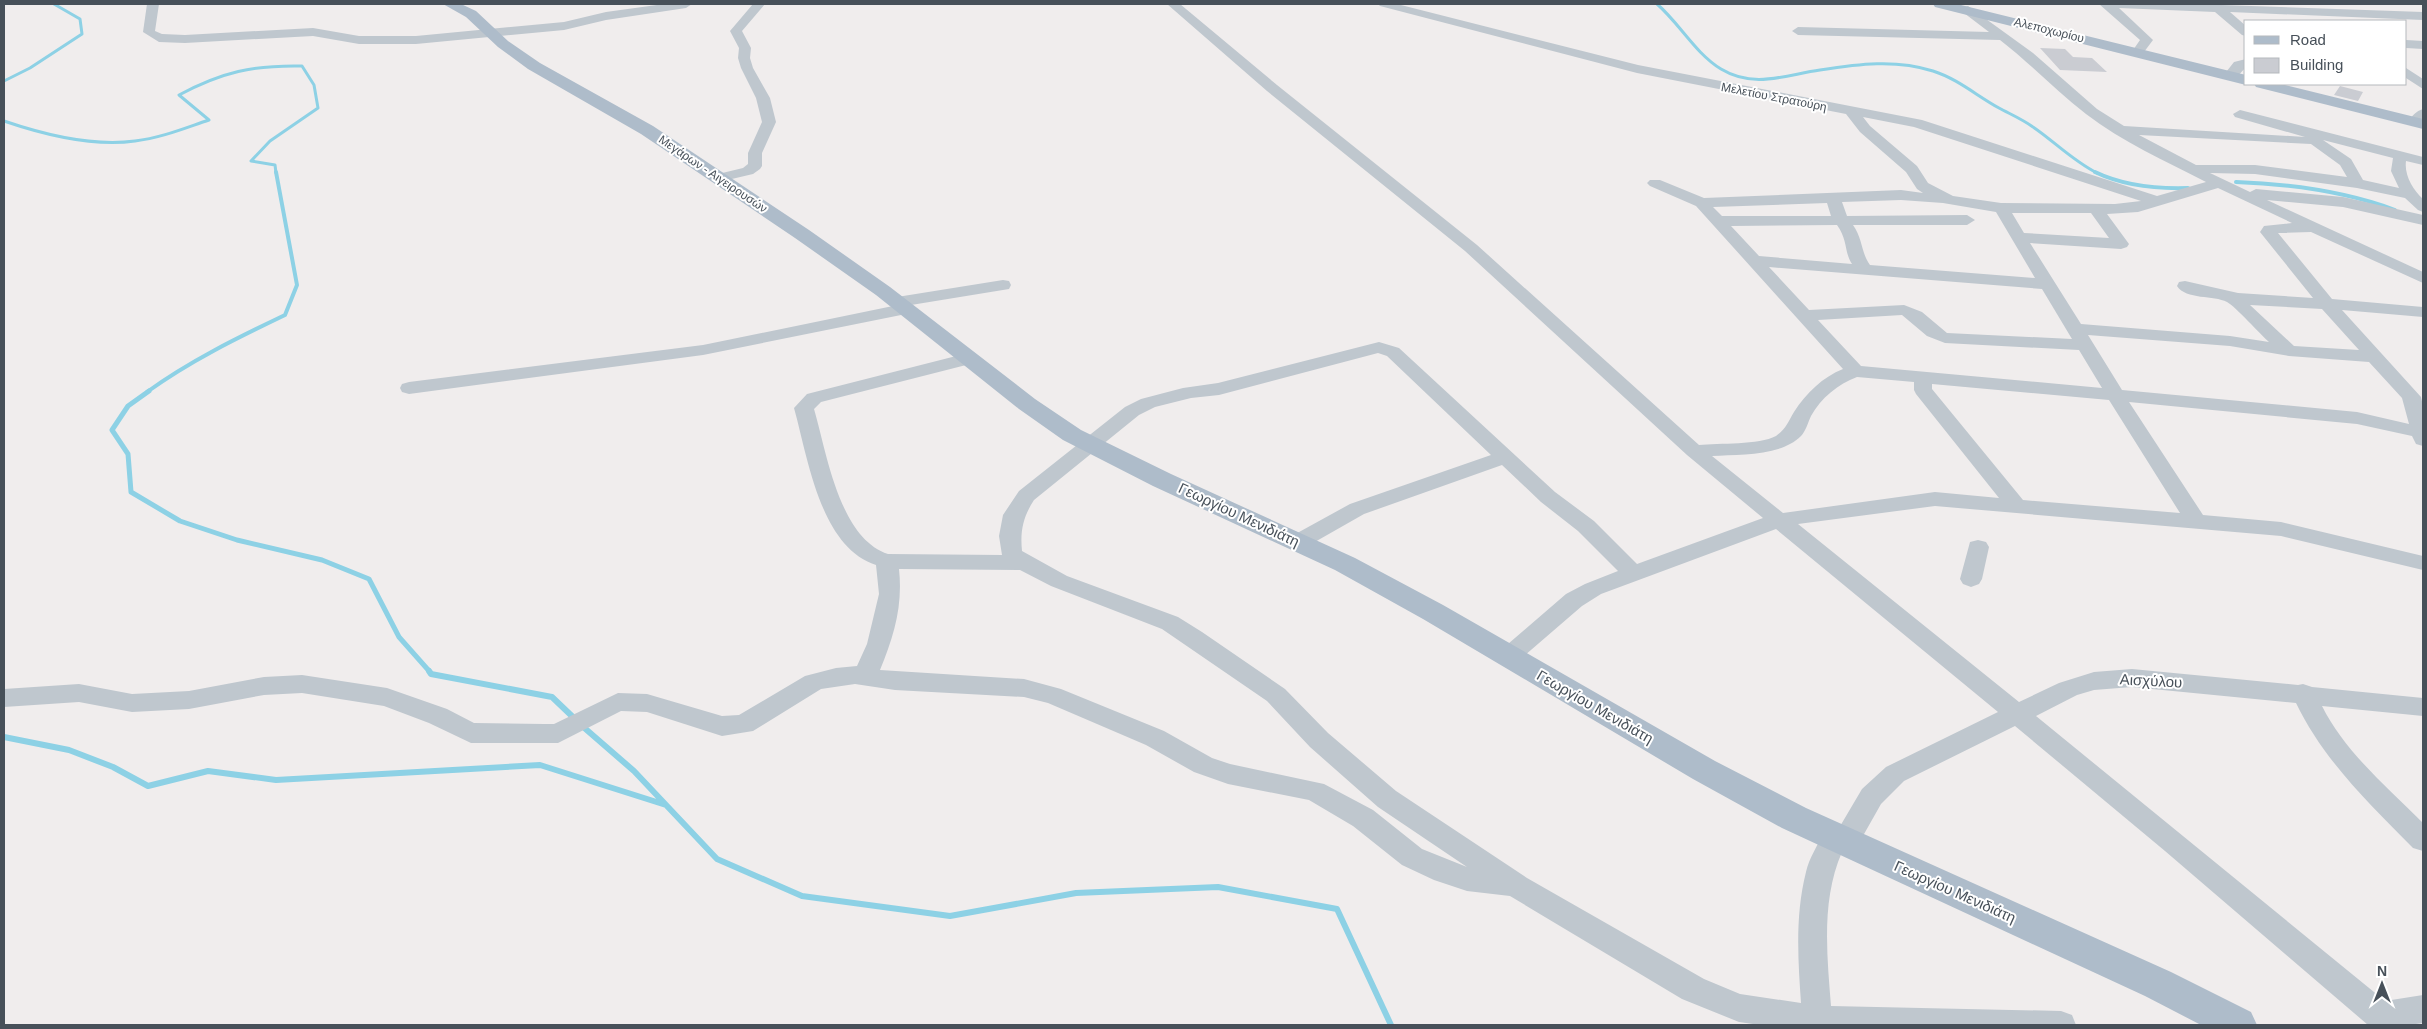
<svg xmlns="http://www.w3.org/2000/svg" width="2427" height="1029" font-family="Arial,sans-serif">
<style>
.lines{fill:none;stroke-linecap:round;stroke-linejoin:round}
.stream-far3{stroke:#8dd1e5;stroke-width:3}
.stream-far2{stroke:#8dd1e5;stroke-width:4}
.stream-far1{stroke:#8dd1e5;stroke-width:5}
.stream{stroke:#8dd1e5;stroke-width:6}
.building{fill:#caccd2}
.minor{fill:#bfc7ce;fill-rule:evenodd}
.major{fill:#aebcca;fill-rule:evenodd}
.labels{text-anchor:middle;stroke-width:4;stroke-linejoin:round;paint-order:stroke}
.far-street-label{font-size:12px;fill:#475059;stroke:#fff}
.street-label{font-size:15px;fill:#475059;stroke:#fff}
</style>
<rect width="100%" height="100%" fill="#f0eded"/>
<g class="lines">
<!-- stream-far3 -->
<path class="stream-far3" d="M 1657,4 C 1680,24 1695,53 1721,69 C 1754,89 1785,75 1820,70 C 1858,64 1896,59 1933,71 C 1958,79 1977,96 1999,108 C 2010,114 2022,119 2033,127 C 2055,142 2073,161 2097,173
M 4,81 L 30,68 L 82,34 L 80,19 L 54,4
M 4,121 C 45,135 92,147 135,141 C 161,138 185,128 209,120 L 179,95 C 222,72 253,65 302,66 L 314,85 L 318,108 L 270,141 L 251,161 L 275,165 L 276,173"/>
<!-- stream-far2 -->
<path class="stream-far2" d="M 2095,172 C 2124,186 2156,189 2188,188
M 2236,182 C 2290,184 2344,191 2395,210
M 147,392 C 190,361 237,338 285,315 L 297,285 L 276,172"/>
<!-- stream-far1 -->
<path class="stream-far1" d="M 149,391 L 128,406 L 112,430 L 128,454 L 131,492 L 180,521 L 237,540 L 322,560 L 369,579 L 399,637 L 430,672"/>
<!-- stream -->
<path class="stream" d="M 429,671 L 431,674 L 552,697 L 575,719
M 581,725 L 634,771 L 717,859 L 802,896 L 950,916 L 1076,893 L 1218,887 L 1337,909 L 1391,1025
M 4,737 L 69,750 L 113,767 L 148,786 L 208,771 L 276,780 L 540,765 L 666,805"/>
</g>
<!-- building -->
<path class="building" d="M 2040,48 L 2065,49 L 2073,57 L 2092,58 L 2107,72 L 2060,70 Z
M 2340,86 L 2363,92 L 2358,101 L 2334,95 Z"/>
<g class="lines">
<!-- minor -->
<path class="minor" d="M 147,4 L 159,4 L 155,31 L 162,34 L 185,35 L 313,28 L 359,36 L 416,36 L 564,22 L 606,12 L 664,4 L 692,4 L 686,8 L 606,20 L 564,30 L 416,44 L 359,44 L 313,36 L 185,43 L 159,42 L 143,32 Z
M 753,4 L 765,4 L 742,31 L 751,48 L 750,58 L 753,68 L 770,98 L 776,122 L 762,153 L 762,166 L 760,169 L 753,174 L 719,182 L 714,181 L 712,178 L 714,175 L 743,168 L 748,164 L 748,153 L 762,122 L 756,98 L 741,68 L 738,58 L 739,48 L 730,31 Z
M 1167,4 L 1180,4 L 1277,85 L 1477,245 L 1699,445 C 1719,443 1759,445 1776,436 C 1786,429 1788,422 1794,412 C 1806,393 1823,377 1843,369 L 1696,206 L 1650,186 L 1647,183 L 1650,180 L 1660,180 L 1704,198 L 1901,190 L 1923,193 L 1917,189 L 1906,172 L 1860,132 L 1846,114 L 1637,73 L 1380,6 L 1378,4 L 1397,4 L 1638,65 L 1922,120 L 2157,196 L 2206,182 C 2166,161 2122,142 2086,114 C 2056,91 2030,63 2000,40 L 1798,35 L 1792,31 L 1798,27 L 1989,32 L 1964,13 L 1962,10 L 1964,7 L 1968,6 L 2033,53 L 2097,109 L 2124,126 L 2305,137 L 2235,117 L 2233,114 L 2240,110 L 2423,157 L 2423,165 L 2406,161 C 2404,175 2413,190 2423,199 L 2423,212 L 2418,210 L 2405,198 L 2357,188 L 2255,174 L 2210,173 L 2250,192 L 2256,189 L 2343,197 L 2423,215 L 2423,225 L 2343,207 L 2267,200 L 2423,272 L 2423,283 L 2311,232 L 2278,233 L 2332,299 L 2423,307 L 2423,317 L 2342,310 L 2421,397 L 2423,406 L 2423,446 L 2416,444 L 2412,436 L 2357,424 L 2129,402 L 2203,515 L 2281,522 L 2423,556 L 2423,570 L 2281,536 L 1935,506 L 1798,524 L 2019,702 L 2059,683 L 2094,672 L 2132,669 L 2298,685 L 2303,684 L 2312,687 L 2423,698 L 2423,716 L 2322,706 C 2345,752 2387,787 2423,823 L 2423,851 L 2413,848 C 2369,803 2324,761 2296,703 L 2132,687 L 2094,690 L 2077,695 L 2036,716 L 2385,1001 L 2423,995 L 2423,1023 L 2409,1025 L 2368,1025 L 2165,851 L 2015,726 L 1904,781 L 1881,804 L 1855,850 L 1842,852 C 1821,900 1827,955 1831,1006 L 2061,1011 L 2072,1015 L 2076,1025 L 1760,1025 L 1739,1022 L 1682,999 L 1510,896 L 1467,891 L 1434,880 L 1402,865 L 1353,826 L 1309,800 L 1228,784 L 1194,772 L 1146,745 L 1048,703 L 1024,697 L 895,690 L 855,684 L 821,689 L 753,731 L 722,736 L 647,712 L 621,711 L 558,743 L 471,743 L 429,723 L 384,706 L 302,693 L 264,695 L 189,709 L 132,712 L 79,702 L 4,707 L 4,689 L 79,684 L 132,694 L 189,691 L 264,677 L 302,675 L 387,688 L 447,709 L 474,723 L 544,724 L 554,724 L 618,693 L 647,694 L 722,716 L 739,715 L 805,676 L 836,668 L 857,666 L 867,644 L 879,594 L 876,565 C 820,547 808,458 794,408 L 807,394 L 968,353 L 974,355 L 977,359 L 974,363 L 821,402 L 814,409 C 827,453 839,538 888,554 L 1002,555 L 999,536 L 1003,515 L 1019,491 L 1125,407 L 1141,399 L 1183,388 L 1218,383 L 1379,342 L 1399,348 L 1555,492 L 1594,521 L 1637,564 L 1763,518 L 1687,455 L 1465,251 L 1267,91 ZM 1863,117 L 1914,127 L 2141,201 L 2115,204 L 2001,203 L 1953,196 L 1928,183 L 1917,166 L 1870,126 ZM 2139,135 L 2311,144 L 2340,165 L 2347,177 L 2255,165 L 2196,165 ZM 2323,140 L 2393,158 L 2391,171 L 2399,188 L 2363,180 L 2351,159 ZM 2218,188 L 2292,223 L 2264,226 L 2260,232 L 2313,298 L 2238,293 L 2185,281 L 2179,282 L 2177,286 C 2186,300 2214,295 2227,302 C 2236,307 2260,334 2269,342 L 2230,336 L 2081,324 L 2030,243 L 2121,249 L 2127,247 L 2129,244 L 2107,214 L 2138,212 ZM 1901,200 L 1943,203 L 1996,212 L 2035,278 L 1870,265 C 1861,253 1863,239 1853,225 L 1967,225 L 1975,220 L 1967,215 L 1847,216 L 1842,202 ZM 1827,203 L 1831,216 L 1722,216 L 1713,207 ZM 2012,213 L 2091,213 L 2109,238 L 2024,233 ZM 1837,225 C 1848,240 1844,252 1852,264 L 1759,256 L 1731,226 ZM 1769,267 L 2042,289 L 2072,339 L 1947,333 L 1922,312 L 1904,305 L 1809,310 ZM 2250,305 L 2322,309 L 2359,350 L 2294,346 ZM 1902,315 L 1927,336 L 1945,343 L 2079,350 L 2102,388 L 1861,366 L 1818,320 ZM 2088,335 L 2230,346 L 2289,356 L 2369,362 L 2402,398 L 2409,424 L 2357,412 L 2122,390 ZM 1378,353 L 1387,356 L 1491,455 L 1350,504 L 1290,537 L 1287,542 L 1290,547 L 1298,549 L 1306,547 L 1364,514 L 1502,465 L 1541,502 L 1578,531 L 1618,571 L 1585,584 L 1566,594 L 1501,650 L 1497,656 L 1501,662 L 1509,665 L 1517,662 L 1582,606 L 1601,594 L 1776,529 L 1998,712 L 1886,767 L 1862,789 L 1839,828 L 1835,827 L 1825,830 C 1819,843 1809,858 1806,872 C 1795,915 1798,960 1801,1003 L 1740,994 L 1704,979 L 1527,878 L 1396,791 L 1328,733 L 1285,689 L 1202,632 L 1178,617 L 1067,576 L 1022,551 C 1020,531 1023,517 1034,500 L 1139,415 L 1155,407 L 1191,398 L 1219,395 ZM 1857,377 L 1914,382 L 1914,390 L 1916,394 L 1999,498 L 1935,492 L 1783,513 L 1712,456 C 1739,454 1780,457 1801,436 C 1806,431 1808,422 1811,416 C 1821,398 1838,384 1857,377 ZM 1932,384 L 2109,400 L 2180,513 L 2023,500 L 1932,389 ZM 899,569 L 1020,570 L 1051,586 L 1162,629 L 1267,701 L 1310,747 L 1378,807 L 1467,867 L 1422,849 L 1373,810 L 1324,784 L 1230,764 L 1212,758 L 1164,731 L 1061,689 L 1024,679 L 880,670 C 894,636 903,606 899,569 Z
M 2099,4 L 2192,4 L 2423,12 L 2423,20 L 2230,12 L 2246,26 L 2246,36 L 2242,35 L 2215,12 L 2119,8 L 2153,40 L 2141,56 L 2137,57 L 2131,53 L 2140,40 Z
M 2406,40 L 2423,41 L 2423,49 L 2406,48 Z
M 2246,59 L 2246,67 L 2235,79 L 2225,79 L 2223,76 L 2234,62 Z
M 2406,68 L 2423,79 L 2423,89 L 2406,78 Z
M 2423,109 L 2423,121 L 2420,125 L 2410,125 L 2408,122 C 2412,116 2416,111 2423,109 Z
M 1003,280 L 1009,281 L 1011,285 L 1009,289 L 911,305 L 915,309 L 912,313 L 906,314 L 703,355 L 409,394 L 402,392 L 400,388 L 402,384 L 409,382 L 703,345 L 893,306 L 888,302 L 891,298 L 897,297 Z
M 1978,540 L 1986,542 L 1989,547 L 1982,579 L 1979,584 L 1971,587 L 1963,584 L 1960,579 L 1970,542 Z"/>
<!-- major -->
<path class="major" d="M 443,4 L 461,4 L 476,11 L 508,41 L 540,63 L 653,126 L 809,230 L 890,287 L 1035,399 L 1081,430 L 1171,474 L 1355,558 L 1443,605 L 1715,761 L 1806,808 L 2171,972 L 2251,1012 L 2257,1025 L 2201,1025 L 2145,996 L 1782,828 L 1693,779 L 1423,619 L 1335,570 L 1153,486 L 1063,440 L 1019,409 L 876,295 L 795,238 L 641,134 L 528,69 L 498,47 L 466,17 Z
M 1933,4 L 1957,4 L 2246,75 L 2246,84 L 2251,84 L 2246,85 L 1935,7 Z
M 2254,84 L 2281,84 L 2423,119 L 2423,129 L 2256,87 Z"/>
</g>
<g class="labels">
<!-- far-street labels -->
<g class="far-street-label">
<text transform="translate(2049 30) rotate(14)" y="4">Αλεποχωρίου</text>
<text transform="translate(1774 97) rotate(11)" y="4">Μελετίου Στρατούρη</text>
<text transform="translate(713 174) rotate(34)" y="4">Μεγάρων - Αιγειρουσών</text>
</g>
<!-- street labels -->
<g class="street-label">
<text transform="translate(1239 515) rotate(25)" y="5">Γεωργίου Μενιδιάτη</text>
<text transform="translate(2151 681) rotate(3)" y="5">Αισχύλου</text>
<text transform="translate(1595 707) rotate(30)" y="5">Γεωργίου Μενιδιάτη</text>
<text transform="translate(1955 892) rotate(24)" y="5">Γεωργίου Μενιδιάτη</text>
</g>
</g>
<!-- border -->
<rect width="2427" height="1029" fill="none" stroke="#475059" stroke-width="10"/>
<!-- legend -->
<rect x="2244" y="20" width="162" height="65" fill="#ffffff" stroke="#b5b9bd"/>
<rect x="2254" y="36" width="25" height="8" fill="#aebcca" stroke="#b5b9bd"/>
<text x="2290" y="45" font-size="15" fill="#475059">Road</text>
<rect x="2254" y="58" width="25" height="15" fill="#caccd2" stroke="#b5b9bd"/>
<text x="2290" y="70" font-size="15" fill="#475059">Building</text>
<!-- north arrow -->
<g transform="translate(2382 984)" stroke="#ffffff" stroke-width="4" paint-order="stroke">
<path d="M0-4L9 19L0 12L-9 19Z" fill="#475059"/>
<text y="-8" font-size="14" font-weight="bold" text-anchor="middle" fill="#475059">N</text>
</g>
</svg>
